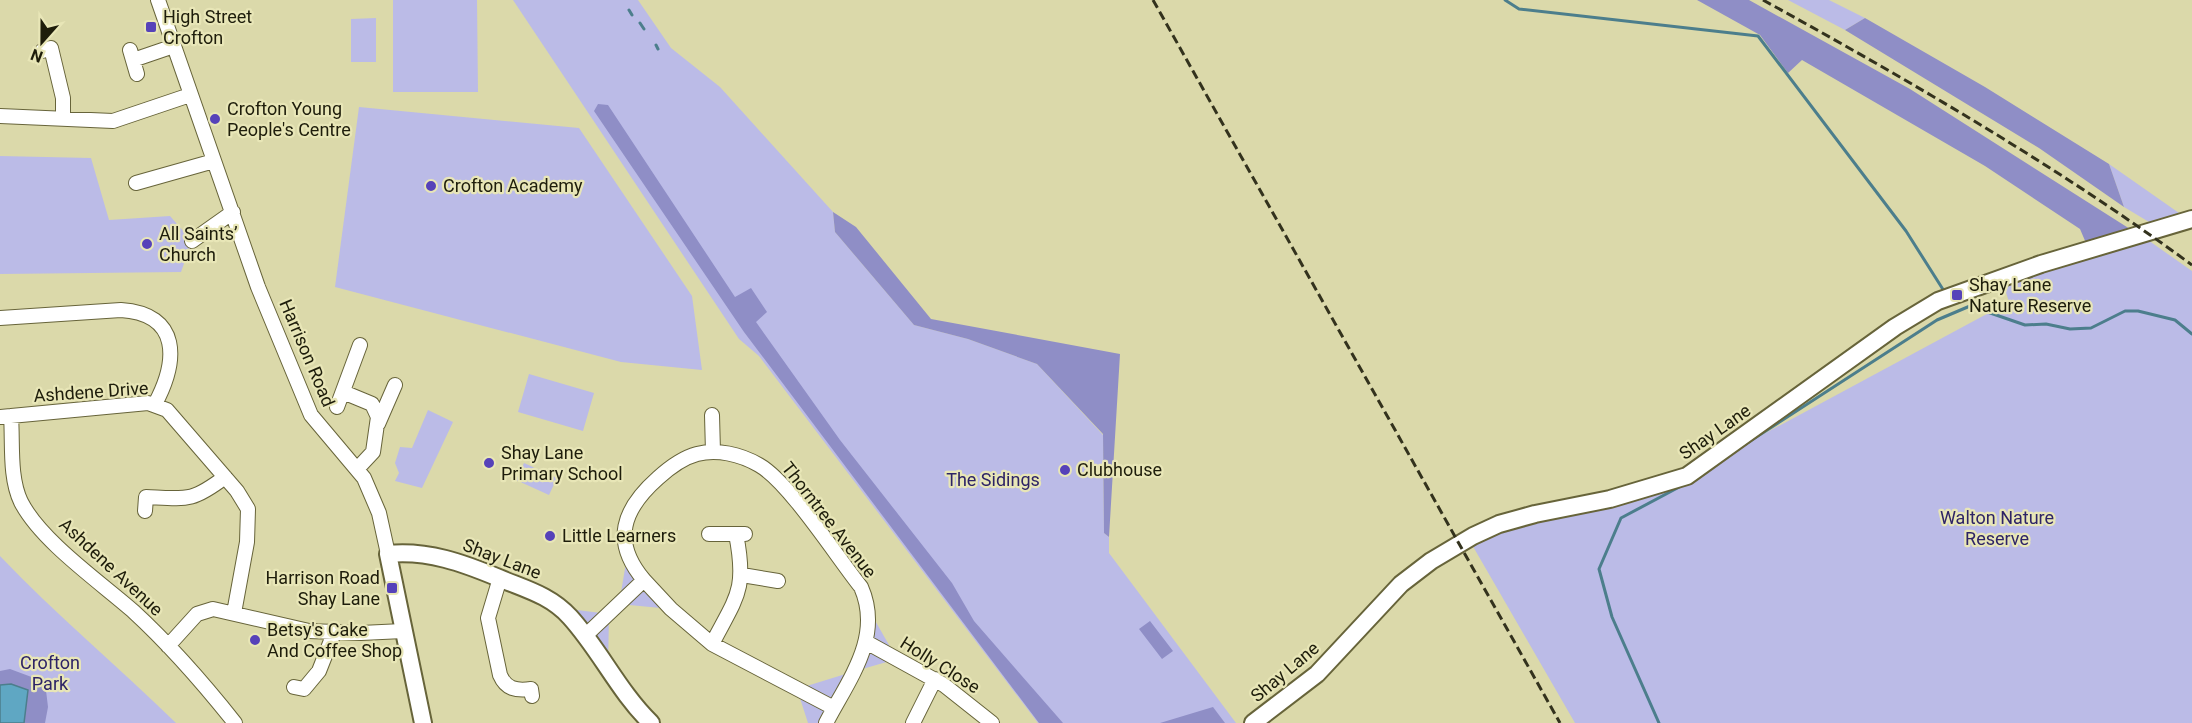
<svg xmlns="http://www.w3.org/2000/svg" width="2192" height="723" font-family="Roboto,sans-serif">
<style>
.green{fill:#bbbbe7}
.forest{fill:#8f8ec6}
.water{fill:#5fa7c3;stroke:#4c7e8c;stroke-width:1.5}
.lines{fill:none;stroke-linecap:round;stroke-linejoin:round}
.stream{stroke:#4c7e8c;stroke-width:3}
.minor-casing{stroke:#67643a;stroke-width:16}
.major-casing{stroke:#67643a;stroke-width:20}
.minor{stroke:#fff;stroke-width:14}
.major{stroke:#fff;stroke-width:16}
.rail{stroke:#33321d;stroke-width:3;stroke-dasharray:9 4.5;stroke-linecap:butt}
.poi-dot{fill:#5642b9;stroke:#e8e6b7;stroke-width:2}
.labels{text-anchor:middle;stroke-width:4.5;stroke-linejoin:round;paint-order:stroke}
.poi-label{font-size:18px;fill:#1e1d0b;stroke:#e8e6b7;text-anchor:start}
.street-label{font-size:18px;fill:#1e1d0b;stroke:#e8e6b7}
.park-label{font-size:18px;fill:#2d2366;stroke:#e8e6b7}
</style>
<rect width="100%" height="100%" fill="#dbd9aa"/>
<!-- green -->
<path class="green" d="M 393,0 L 477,0 L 478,92 L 393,92 Z
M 513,0 L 638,0 L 671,48 L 720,87 L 833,212 L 835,232 L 914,325 L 968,339 L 1037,364 L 1103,435 L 1104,533 L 1109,537 L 1109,553 L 1236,723 L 1038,723 L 759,356 L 739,339 Z
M 1788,0 L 1829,0 L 1865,18 L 1845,30 Z
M 376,18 L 376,62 L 351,62 L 351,19 Z
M 359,107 L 579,128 L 692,296 L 702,370 L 621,362 L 335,287 Z
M 0,156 L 91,158 L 109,220 L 170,216 L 192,241 L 181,272 L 0,274 Z
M 2109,164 L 2179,213 L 2149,222 L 2124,207 Z
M 2145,238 L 2192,271 L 2192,723 L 1575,723 L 1471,543 L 1504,527 L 1658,491 L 2009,302 L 2004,286 Z
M 529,374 L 594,393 L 583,431 L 518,412 Z
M 428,410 L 453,422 L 422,488 L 395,481 L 399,473 L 395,463 L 400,447 L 412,448 Z
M 524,463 L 557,478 L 549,495 L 516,480 Z
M 628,551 L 671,609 L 619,604 Z
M 0,556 C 56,615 118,666 176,723 L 0,723 Z
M 561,608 L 609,614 L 608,669 Z
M 869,610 L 897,659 L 852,672 L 826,723 L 808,723 L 797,689 L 852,672 Z"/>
<!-- forest -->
<path class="forest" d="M 1697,0 L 1749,0 L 1910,89 L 2130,229 L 2086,243 L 2080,229 L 1985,166 L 1802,60 L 1788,73 L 1760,35 Z
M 1865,18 L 1985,87 L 2109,164 L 2124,207 L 2039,148 L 1845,30 Z
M 598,104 L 608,105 L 735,297 L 751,288 L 767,312 L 756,322 L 840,440 L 952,583 L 974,621 L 1063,723 L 1039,723 L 744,332 L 594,111 Z
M 833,212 L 856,227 L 931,319 L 1120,354 L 1109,537 L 1104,533 L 1103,434 L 1037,364 L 968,339 L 914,325 L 835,232 Z
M 1150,621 L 1173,651 L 1162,659 L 1139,629 Z
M 10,669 L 45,682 L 48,707 L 45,723 L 24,723 L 26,697 L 11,684 L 0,685 L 0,671 Z
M 1213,707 L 1225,723 L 1160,723 Z"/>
<!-- water -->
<path class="water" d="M 11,684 L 28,690 L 24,723 L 0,723 L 0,685 Z"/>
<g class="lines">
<!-- stream -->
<path class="stream" d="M 1505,0 L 1519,9 L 1758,36 L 1906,231 L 1944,291
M 629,10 L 632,15
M 640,23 L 644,29
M 656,45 L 658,49
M 1744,445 L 1937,320 L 1970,306 L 2025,325 L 2046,324 L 2070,329 L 2091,328 L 2125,311 L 2138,311 L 2175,320 L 2192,334
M 1659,723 L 1612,617 L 1599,569 L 1621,518 L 1683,485"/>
<!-- minor casing -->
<g class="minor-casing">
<path id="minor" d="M 158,0 L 258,287 L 311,415 L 364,478 L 379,513 L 388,554
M 130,50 L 137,74
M 42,51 L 51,48 L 63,98 L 63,117
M 133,60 L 174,46
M 0,116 L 113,121 L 190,95
M 136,183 L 214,161
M 192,241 L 233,212
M 0,318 L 121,310 C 181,314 178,361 155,404
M 343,392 L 372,404 L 378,417 L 373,452 L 358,468
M 337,407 L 360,345
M 712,415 L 713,452
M 11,416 C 13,443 9,477 21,502 C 41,541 100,582 133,611 C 170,645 204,684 235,723
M 0,417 L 148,403 L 167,410 L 237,491 L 248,509 L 247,542 L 234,613
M 378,424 L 395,385
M 145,511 L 146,497 C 187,499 192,502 225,477
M 709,534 L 745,534
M 742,575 L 778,581
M 500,578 L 488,618 L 500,675 C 506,689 516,691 531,689 L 532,696
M 644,580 L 671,609 L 712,644 L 834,708
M 585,636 L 644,580 C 611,541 623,509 658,478 C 669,468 682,458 697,454 C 717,449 740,454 759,465 C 789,482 837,557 861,587 C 883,637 849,679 826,723
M 866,642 L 944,685 L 992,723
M 712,644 C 737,596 747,590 736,534
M 168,646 L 197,614 L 213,609 L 309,631 L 361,633 L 403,631
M 294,687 L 304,689 L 319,671 L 334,633
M 913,723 L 935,679"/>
</g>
<!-- major casing -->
<g class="major-casing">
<path id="major" d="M 423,723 L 388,554 C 428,550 463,563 499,578 C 525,589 550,595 570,617 C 600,650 619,692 651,723
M 1253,723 L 1317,674 L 1401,584 L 1431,561 L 1473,536 L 1499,524 L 1535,514 L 1610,499 L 1687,476 L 1895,327 L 1938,301 L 2041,264 L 2192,219"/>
</g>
<!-- minor -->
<use href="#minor" class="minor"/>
<!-- major -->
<use href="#major" class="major"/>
<!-- rail -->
<path class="rail" d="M 1153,0 L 1560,723
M 1763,0 C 1910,81 2057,166 2192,265"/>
</g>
<!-- markers -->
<g class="poi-dot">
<rect x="145" y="21" width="12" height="12" rx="3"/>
<circle cx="215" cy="119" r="6"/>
<circle cx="431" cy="186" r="6"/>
<circle cx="147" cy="244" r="6"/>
<rect x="1951" y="289" width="12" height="12" rx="3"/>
<circle cx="489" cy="463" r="6"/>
<circle cx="1065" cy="470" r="6"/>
<circle cx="550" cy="536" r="6"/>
<rect x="386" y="582" width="12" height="12" rx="3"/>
<circle cx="255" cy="640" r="6"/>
</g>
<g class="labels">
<!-- poi labels -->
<g class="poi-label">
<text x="163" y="23">High Street<tspan x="163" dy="21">Crofton</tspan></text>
<text x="227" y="115">Crofton Young<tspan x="227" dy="21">People's Centre</tspan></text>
<text x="443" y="192">Crofton Academy</text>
<text x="159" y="240">All Saints’<tspan x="159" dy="21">Church</tspan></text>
<text x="1969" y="291">Shay Lane<tspan x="1969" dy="21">Nature Reserve</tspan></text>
<text x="501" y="459">Shay Lane<tspan x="501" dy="21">Primary School</tspan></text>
<text x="1077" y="476">Clubhouse</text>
<text x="562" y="542">Little Learners</text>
<text x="380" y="584" text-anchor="end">Harrison Road<tspan x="380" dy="21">Shay Lane</tspan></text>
<text x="267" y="636">Betsy's Cake<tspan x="267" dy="21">And Coffee Shop</tspan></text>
</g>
<!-- street labels -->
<g class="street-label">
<text transform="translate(307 353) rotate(67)" y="6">Harrison Road</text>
<text transform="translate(91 392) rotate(-4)" y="6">Ashdene Drive</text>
<text transform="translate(1715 432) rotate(-35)" y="6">Shay Lane</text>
<text transform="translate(829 520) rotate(52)" y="6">Thorntree Avenue</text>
<text transform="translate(502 559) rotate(21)" y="6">Shay Lane</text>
<text transform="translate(111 567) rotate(43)" y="6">Ashdene Avenue</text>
<text transform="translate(940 665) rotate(32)" y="6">Holly Close</text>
<text transform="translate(1285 672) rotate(-40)" y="6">Shay Lane</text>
</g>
<!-- park labels -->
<g class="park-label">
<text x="993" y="486">The Sidings</text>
<text x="1997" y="524">Walton Nature<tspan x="1997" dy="21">Reserve</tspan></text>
<text x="50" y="669">Crofton<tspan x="50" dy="21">Park</tspan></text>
</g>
</g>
<!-- north arrow -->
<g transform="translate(42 42) rotate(201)" stroke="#e8e6b7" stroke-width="4.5" paint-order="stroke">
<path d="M0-4.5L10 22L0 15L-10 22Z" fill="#1e1d0b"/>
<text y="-9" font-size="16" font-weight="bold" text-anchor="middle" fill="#1e1d0b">N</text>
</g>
</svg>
